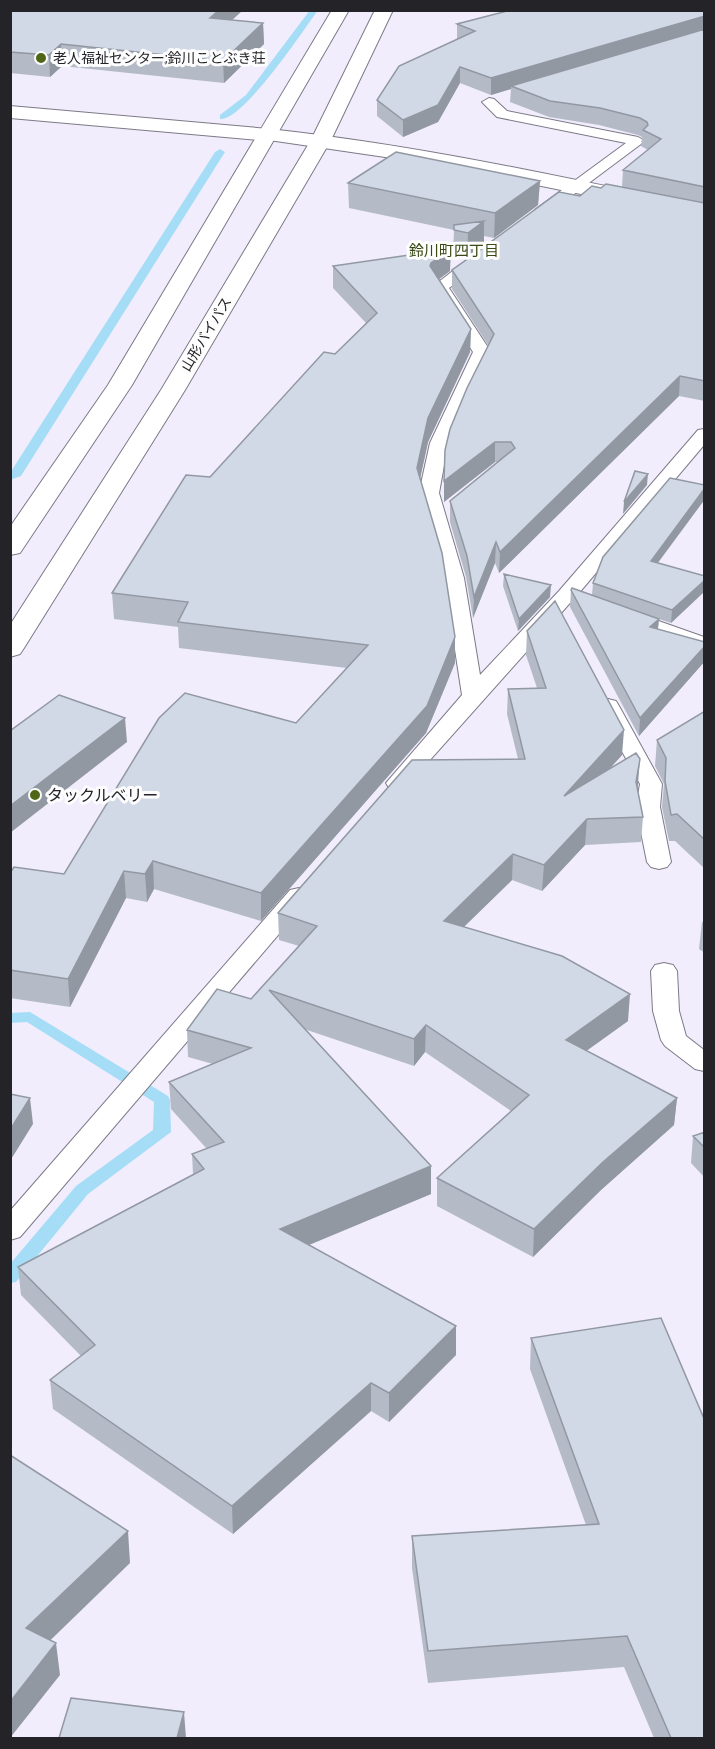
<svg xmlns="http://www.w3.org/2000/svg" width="715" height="1749" font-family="'Asap Condensed','Noto Sans JP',sans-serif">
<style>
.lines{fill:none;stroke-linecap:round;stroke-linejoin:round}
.stream{fill:#a5ddf7;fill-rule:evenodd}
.lane-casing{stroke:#7d7a87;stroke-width:2}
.street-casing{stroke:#7d7a87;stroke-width:2}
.secondary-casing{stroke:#7d7a87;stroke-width:2}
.highway-casing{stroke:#7d7a87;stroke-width:2}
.lane{fill:#fff;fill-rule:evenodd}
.street{fill:#fff;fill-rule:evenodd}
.secondary{fill:#fff;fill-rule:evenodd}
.highway{fill:#fff;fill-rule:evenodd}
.wall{fill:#b4bbc7}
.shaded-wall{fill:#9298a2}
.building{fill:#d1d9e7;stroke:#9298a2;stroke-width:1.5}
.poi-dot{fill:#4e6616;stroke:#fdfdfd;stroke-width:2}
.labels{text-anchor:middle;stroke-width:6;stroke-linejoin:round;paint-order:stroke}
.far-poi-label{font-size:14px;fill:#242328;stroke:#fdfdfd;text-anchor:start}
.far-street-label{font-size:14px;fill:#242328;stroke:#fdfdfd}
.far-neighbourhood-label{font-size:15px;fill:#384913;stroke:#fdfdfd}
.poi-label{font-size:16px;fill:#242328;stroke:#fdfdfd;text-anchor:start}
</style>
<rect width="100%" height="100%" fill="#f1edfd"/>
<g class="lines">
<!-- stream -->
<path class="stream" d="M 310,10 L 318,10 C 303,31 243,121 220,119 L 220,115 L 246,95 Z
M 220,149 L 225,152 L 21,476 L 10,480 L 10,473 L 215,152 Z
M 30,1012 L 168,1096 L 170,1100 L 171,1132 L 88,1194 L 16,1282 L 10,1283 L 10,1264 L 76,1186 L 153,1130 L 154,1102 L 27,1022 L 10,1023 L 10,1013 Z"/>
<!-- lane casing -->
<g class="lane-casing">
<path id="lane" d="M 489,98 L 494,99 L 507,111 L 638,137 L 645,141 L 546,215 L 536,215 L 533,212 L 536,209 L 626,143 L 497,117 L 482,102 Z
M 477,255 L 483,257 L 485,260 L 483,263 L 449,288 L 491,352 L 448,443 L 439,493 L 464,578 L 480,675 L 559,591 L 698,430 L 704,429 L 704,445 L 579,593 L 704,637 L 704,650 L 570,603 L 405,788 L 397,790 L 389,788 L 386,783 L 462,695 L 444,578 L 419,493 L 430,443 L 473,352 L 432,287 L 471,257 Z
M 608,699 L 616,701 L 619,706 L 662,784 L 660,807 L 671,862 L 667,867 L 659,869 L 651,867 L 647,862 L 636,807 L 640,784 L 597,706 L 600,701 Z
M 299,888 L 308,890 L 311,895 L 308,900 L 20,1237 L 10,1240 L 10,1211 L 290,890 Z
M 664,963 L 673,965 L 677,971 L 679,1011 L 686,1036 L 704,1050 L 704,1071 L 695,1069 L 665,1046 L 661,1040 L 653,1011 L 651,971 L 655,965 Z"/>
</g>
<!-- street casing -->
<g class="street-casing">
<path id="street" d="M 10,106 L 269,129 L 276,131 L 279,135 L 276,139 L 269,141 L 10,118 Z"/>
</g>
<!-- secondary casing -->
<g class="secondary-casing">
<path id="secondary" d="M 269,129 C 416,145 560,176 704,207 L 704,219 L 433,164 L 262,139 L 259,135 L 262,131 Z"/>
</g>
<!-- highway casing -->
<g class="highway-casing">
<path id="highway" d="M 332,10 L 349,10 L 132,385 L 20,553 L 10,555 L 10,527 L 108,385 Z
M 375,10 L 393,10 L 331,140 L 185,390 L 24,648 L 20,654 L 10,657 L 10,625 L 161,390 L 311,140 Z"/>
</g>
<!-- lane -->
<use href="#lane" class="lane"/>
<!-- street -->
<use href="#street" class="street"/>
<!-- secondary -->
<use href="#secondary" class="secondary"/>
<!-- highway -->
<use href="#highway" class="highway"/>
</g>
<!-- wall -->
<path class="wall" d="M 10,10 L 243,10 L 232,20 L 263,23 L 264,44 L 224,83 L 62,66 L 50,77 L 10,73 Z
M 705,10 L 705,401 L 679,396 L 499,573 L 495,563 L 473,618 L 466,577 L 450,522 L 450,501 L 498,462 L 495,462 L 444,502 L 445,450 L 488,345 L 452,289 L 452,270 L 488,247 L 488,244 L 580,196 L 601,188 L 622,187 L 623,170 L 648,150 L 641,146 L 642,137 L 638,135 L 599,125 L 549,117 L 510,102 L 511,89 L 491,95 L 460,83 L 438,122 L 403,137 L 377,116 L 377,100 L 457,39 L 457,24 Z
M 540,181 L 538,205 L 494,238 L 484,236 L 484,246 L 467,258 L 453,255 L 454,230 L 349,208 L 348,183 Z
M 333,266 L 450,271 L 439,279 L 471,329 L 470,352 L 428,442 L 420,478 L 455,637 L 455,663 L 426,733 L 261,921 L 154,889 L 147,902 L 126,898 L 70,1007 L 10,998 L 10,873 L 64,874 L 296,723 L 347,668 L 179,648 L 178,627 L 114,619 L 112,593 L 210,477 L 366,323 L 333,288 Z
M 705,485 L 705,499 L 658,563 L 705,576 L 705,591 L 671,623 L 659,619 L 658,629 L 705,646 L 705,661 L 639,736 L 570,607 L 571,590 L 592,595 L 593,583 Z
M 504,574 L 550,597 L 518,631 L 503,586 Z
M 527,631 L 622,755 L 609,769 L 637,788 L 643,817 L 641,842 L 585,845 L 542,891 L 512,880 L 464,927 L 628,1021 L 586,1051 L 677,1098 L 674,1125 L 601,1190 L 533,1257 L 437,1206 L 437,1178 L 511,1111 L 425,1052 L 414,1066 L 304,1029 L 431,1166 L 431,1194 L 309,1245 L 456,1355 L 389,1422 L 371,1411 L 233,1534 L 53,1409 L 50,1380 L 81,1356 L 21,1295 L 18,1267 L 193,1174 L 192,1154 L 207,1149 L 171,1109 L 169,1082 L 213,1064 L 188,1057 L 187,1030 L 251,999 L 299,946 L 279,940 L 278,913 L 518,759 L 507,714 L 508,689 L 537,688 L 526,655 Z
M 705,711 L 705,869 L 675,841 L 669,841 L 662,807 L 664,784 L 655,766 L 657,740 Z
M 705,921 L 705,953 L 699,949 L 702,922 Z
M 705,1132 L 705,1178 L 691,1163 L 693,1136 Z
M 531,1338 L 705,1738 L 654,1738 L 624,1667 L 428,1683 L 412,1568 L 412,1536 L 586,1525 L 530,1369 Z"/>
<!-- shaded-wall -->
<path class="shaded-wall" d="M 219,10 L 243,10 L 211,39 L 210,18 Z
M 705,16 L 703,32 L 511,86 L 511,89 L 491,95 L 491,78 Z
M 263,23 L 264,44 L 224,83 L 223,61 Z
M 61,44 L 62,66 L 50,77 L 49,55 Z
M 460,67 L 460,83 L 438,122 L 403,137 L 403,120 Z
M 540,181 L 538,205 L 494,238 L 495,213 Z
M 484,221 L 484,246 L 467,258 L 468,233 Z
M 451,249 L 450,271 L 431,285 L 430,288 L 431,263 Z
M 471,329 L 470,352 L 428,442 L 417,493 L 417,468 L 428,418 Z
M 680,376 L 679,396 L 499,573 L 500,552 Z
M 495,442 L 495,462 L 444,502 L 444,481 Z
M 648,474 L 647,485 L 623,514 L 624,502 Z
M 705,488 L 705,499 L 650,573 L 651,561 Z
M 496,542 L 495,563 L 473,618 L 474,597 Z
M 705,580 L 705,591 L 671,623 L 672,610 Z
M 551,585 L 550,597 L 518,631 L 519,619 Z
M 659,619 L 657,636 L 650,627 Z
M 455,637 L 455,663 L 426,733 L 261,921 L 261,893 Z
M 705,646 L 705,661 L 639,736 L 640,718 Z
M 125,718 L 127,742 L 10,833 L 10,806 Z
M 624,730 L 622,755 L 562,822 L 564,796 Z
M 640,759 L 638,784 L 634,807 L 636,782 Z
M 587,819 L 585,845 L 542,891 L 544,865 Z
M 513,854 L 512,880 L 443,947 L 444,921 Z
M 153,861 L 154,889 L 147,902 L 145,874 Z
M 124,871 L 126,898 L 70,1007 L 68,979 Z
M 630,994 L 628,1021 L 564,1067 L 566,1040 Z
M 426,1025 L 425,1052 L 414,1066 L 414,1039 Z
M 30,1098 L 33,1124 L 10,1161 L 10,1130 Z
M 677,1098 L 674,1125 L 601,1190 L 533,1257 L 534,1229 L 603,1162 Z
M 431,1166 L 431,1194 L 280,1257 L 280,1229 Z
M 456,1326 L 456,1355 L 389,1422 L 389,1393 Z
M 371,1383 L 371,1411 L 233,1534 L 232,1506 Z
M 128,1531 L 130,1563 L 30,1660 L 26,1628 Z
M 56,1643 L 60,1675 L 10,1738 L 10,1702 Z
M 184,1712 L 186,1738 L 177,1738 Z"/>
<!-- building -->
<path class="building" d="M 10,10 L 219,10 L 210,18 L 263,23 L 223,61 L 61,44 L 49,55 L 10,52 Z
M 511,10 L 705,10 L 705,16 L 491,78 L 460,67 L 438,105 L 403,120 L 377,100 L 399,66 L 475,31 L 457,24 Z
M 705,29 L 705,187 L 623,170 L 661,139 L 643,130 L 648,125 L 647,122 L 640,118 L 600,108 L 550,101 L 511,86 Z
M 396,152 L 540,181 L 495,213 L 348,183 Z
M 606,184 L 705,203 L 705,381 L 680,376 L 500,552 L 496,542 L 474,597 L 467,556 L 450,501 L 515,448 L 511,442 L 495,442 L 444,481 L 445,450 L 450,429 L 467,388 L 494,334 L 452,270 L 483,248 L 496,246 L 488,244 L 559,192 L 580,196 L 592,186 L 601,188 Z
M 484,221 L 468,233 L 454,230 L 454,225 Z
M 451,249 L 431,263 L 430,266 L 471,329 L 428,418 L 417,468 L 442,553 L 455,637 L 427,706 L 261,893 L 153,861 L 145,874 L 124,871 L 68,979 L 10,970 L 10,873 L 14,867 L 64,874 L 159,718 L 185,693 L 296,723 L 368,645 L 178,622 L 188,602 L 112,593 L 186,475 L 210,477 L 324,352 L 335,354 L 377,313 L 333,266 Z
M 635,471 L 648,474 L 624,502 Z
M 670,478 L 705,485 L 705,488 L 651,561 L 705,576 L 705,580 L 672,610 L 593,583 L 603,557 Z
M 504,574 L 551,585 L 519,619 Z
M 572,588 L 659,619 L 650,627 L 705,642 L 705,646 L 640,718 L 571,590 Z
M 555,601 L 624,730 L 564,796 L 636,753 L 640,759 L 636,782 L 643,817 L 587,819 L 544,865 L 513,854 L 444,921 L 562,956 L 630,994 L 566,1040 L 677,1098 L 603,1162 L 534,1229 L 437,1178 L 529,1095 L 426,1025 L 414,1039 L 269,990 L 431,1166 L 280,1229 L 456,1326 L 389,1393 L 371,1383 L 232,1506 L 50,1380 L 95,1345 L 18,1267 L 204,1169 L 192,1154 L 224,1142 L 169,1082 L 251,1048 L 187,1030 L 217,989 L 251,999 L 317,926 L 278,913 L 412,760 L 525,759 L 508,689 L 546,688 L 527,631 Z
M 59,695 L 125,718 L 10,806 L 10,731 Z
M 705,711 L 705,840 L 677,814 L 671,815 L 665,781 L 666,758 L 657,740 Z
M 10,1094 L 30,1098 L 10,1130 Z
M 705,1132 L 705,1148 L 693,1136 Z
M 661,1318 L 705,1421 L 705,1738 L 671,1738 L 627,1636 L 428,1651 L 412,1536 L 599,1524 L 531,1338 Z
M 10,1455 L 128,1531 L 26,1628 L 56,1643 L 10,1702 Z
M 71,1698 L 184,1712 L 177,1738 L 59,1738 Z"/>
<!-- markers -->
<g class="poi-dot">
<circle cx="41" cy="58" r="6"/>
<circle cx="35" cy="795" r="6"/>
</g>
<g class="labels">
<!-- far-poi labels -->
<g class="far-poi-label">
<text x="53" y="63">老人福祉センター;鈴川ことぶき荘</text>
</g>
<!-- far-street labels -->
<g class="far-street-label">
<text transform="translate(206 334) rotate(-59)" y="5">山形バイパス</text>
</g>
<!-- far-neighbourhood labels -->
<g class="far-neighbourhood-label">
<text x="454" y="256">鈴川町四丁目</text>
</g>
<!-- poi labels -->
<g class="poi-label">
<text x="47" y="801">タックルベリー</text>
</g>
</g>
<!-- border -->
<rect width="715" height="1749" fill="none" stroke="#242328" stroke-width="24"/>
</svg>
